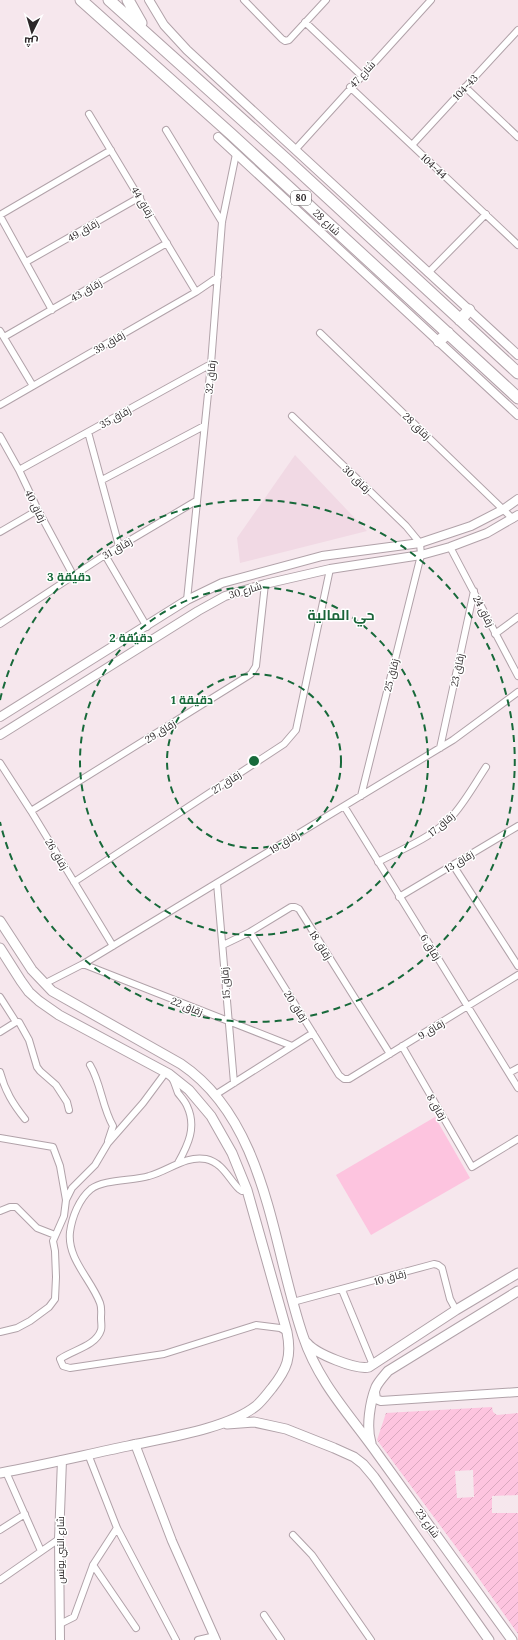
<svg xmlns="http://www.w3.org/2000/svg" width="518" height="1640" font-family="Lora,Cairo,serif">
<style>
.built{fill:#f1d9e4}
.green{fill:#fdc4df}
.garden{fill:url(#garden-furrows);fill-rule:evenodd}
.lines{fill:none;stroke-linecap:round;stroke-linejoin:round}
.street-casing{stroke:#b1a2a9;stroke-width:8}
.secondary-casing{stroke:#b1a2a9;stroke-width:10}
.primary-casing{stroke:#b1a2a9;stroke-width:11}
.highway-casing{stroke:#b1a2a9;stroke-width:13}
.street{stroke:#fff;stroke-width:6}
.secondary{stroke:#fff;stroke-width:8}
.primary{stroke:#fff;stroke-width:9}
.highway{stroke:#fff;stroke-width:11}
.ring{fill:none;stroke:#17693a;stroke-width:2;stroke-dasharray:7 5}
.labels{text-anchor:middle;stroke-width:3;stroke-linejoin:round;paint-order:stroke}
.shield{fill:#fff;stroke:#6b6869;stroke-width:1}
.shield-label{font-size:9px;font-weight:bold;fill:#2c2729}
.street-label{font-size:10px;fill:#2c2729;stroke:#fff}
.district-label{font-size:14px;font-weight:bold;fill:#1a6439;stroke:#fff}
.centre{fill:#17693a;stroke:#fff;stroke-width:2}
.ring-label{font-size:12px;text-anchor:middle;font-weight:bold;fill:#17693a;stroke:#fff;stroke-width:3;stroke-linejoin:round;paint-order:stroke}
</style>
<defs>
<pattern id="garden-furrows" width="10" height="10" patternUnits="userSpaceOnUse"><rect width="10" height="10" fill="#fdc4df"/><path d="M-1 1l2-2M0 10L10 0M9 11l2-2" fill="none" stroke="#d9a8bf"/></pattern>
</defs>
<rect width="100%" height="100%" fill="#f6e7ed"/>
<!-- built -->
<path class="built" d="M 295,455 L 367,531 L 240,563 L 237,538 Z"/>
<!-- green -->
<path class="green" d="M 435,1117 L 470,1178 L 371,1235 L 336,1175 Z"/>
<!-- garden -->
<path class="garden" d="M 492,1407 L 493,1412 L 497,1415 L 518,1413 L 518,1495 L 492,1496 L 492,1513 L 518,1513 L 518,1634 L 470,1566 L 377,1440 L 386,1413 ZM 473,1470 L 474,1497 L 457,1498 L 455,1471 Z"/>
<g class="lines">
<!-- street casing -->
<g class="street-casing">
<path id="street" d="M 244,0 L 282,39 L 285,41 L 289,40 L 326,0
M 305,22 L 361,75
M 350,87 L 518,245
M 465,87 L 518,137
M 89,114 L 196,292
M 166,130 L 222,222
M 412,145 L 518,30
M 295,150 L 431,0
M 0,215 L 111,150
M 0,216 L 52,310
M 26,262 L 140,197
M 428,273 L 486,214
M 0,331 L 33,386
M 320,333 L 513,519
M 4,337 L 167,243
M 0,405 L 196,292 L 218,277
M 292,416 L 406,526 L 420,543 L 421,555 L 361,796
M 88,432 L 119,546
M 0,436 L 19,470 L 38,510 L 73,575
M 19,470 L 211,364
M 102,480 L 204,426
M 0,532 L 38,510
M 450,547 L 518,676
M 105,555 L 147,627
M 187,600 L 211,364 L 222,222 L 236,154
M 0,624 L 105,555 L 196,501
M 495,634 L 518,617
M 440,748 L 474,591
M 0,763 L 31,811 L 113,946
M 344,806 L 518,1088
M 31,811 L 251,674 L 256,666 L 265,584
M 378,862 C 404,848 434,837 454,814 C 466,800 476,782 486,767
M 453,865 L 518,966
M 74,882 L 284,744 L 296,730 L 330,569
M 217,883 L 234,1083
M 399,897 L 518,826
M 250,932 L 339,1075 L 344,1079 L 349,1079 L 518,975
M 223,945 L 250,932 L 291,907 L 295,907 L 299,909 L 390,1054
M 83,964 L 292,1046
M 44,984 L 83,964 L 453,740 L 518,692
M 0,997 L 16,1022
M 0,1032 L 16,1022 L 19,1022 L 29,1040 L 37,1067 L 40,1071 L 56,1085 L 67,1102 L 69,1110
M 402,1046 L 472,1167 L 518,1139
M 90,1065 C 101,1083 102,1107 113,1126 L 108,1141
M 0,1072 C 5,1091 13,1104 25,1119
M 509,1073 L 518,1068
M 172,1078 C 175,1083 176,1088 178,1093 C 181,1097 185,1101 187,1106 C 197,1127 188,1145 178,1163
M 215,1095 L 313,1033
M 0,1138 L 53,1147 L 60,1166 L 66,1200
M 247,1190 L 242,1191 L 239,1189 C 228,1178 223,1163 206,1159 C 186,1155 168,1171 149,1176 C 133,1181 104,1179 91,1189 C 79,1199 72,1217 70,1232 C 67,1259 91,1279 100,1303 C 102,1308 101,1314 101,1318 C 101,1322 102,1327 101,1330 C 96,1346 73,1350 60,1359 L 63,1366 L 70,1368 L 164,1354 L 256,1325 L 280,1328 L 287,1332
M 0,1211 L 10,1207 L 16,1207 L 37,1228 L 55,1235
M 342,1290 L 373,1365
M 293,1302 L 434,1264 L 438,1265 L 442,1268 L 450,1299 L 456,1310
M 0,1332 L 17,1328 L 30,1321 L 49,1307 L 55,1299 L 56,1277 L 55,1251 L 53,1241 L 64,1216 L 66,1200 L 72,1188 L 95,1165 L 108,1143 L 143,1103 L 166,1072
M 88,1454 L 117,1528 L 176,1640
M 6,1472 L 41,1551
M 0,1530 L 25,1514
M 293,1535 L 312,1555 L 371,1640
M 93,1565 L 136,1628
M 0,1580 L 59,1539
M 264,1615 L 281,1640
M 60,1624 L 74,1617 L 93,1565 L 117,1528
M 198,1640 L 215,1636"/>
</g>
<!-- secondary casing -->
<g class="secondary-casing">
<path id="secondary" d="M 149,0 L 164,25 L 187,50 L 518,355
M 218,137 L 518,415
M 0,717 L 187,600 L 222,583 L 322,556 L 420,543 L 471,526 L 504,509 L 518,499
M 0,735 L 198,611 L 225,596 L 265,584 L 330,569 L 421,555 L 450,547 L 487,533 L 518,515
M 375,1392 L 376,1399 L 381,1401 L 518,1392
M 135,1444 L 172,1541 L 216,1640
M 60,1640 L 59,1539 L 62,1460"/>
</g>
<!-- primary casing -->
<g class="primary-casing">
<path id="primary" d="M 0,921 L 32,970 L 52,991 L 181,1064 C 267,1122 272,1246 303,1336 C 319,1384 351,1416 379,1456 C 423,1517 468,1579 512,1640
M 0,948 L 21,981 L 29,992 L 39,1001 L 59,1015 L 169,1074 L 189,1090 L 211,1116 L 232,1153 L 247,1190 L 287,1332 C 292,1357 287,1369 272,1388 C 267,1394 262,1401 256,1406 C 227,1429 164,1438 128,1446 C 85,1455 43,1465 0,1473
M 307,1343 C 316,1354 356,1370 369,1367 L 456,1310 L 518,1273
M 227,1424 L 254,1422 L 286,1429 L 334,1448 L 354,1457 L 363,1464 L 374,1477 L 489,1640
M 371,1443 C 366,1427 370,1402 376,1387 C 379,1381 384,1376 388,1371 L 518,1291"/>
</g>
<!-- highway casing -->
<g class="highway-casing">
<path id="highway" d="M 81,0 L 231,134 L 518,398
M 109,0 L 286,159 L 518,373
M 128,0 L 141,23
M 460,320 L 469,310
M 439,341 L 448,333"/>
</g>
<!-- street -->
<use href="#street" class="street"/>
<!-- secondary -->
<use href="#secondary" class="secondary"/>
<!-- primary -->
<use href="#primary" class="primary"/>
<!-- highway -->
<use href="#highway" class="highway"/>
</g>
<!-- distance rings -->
<g class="ring">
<circle cx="254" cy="761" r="87"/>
<circle cx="254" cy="761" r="174"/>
<path d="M0 700A261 261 0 1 1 0 822"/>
</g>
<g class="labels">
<!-- shield labels -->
<rect class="shield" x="291" y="191" width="20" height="14" rx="3"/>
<g class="shield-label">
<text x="301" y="201">80</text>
</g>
<!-- street labels -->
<g class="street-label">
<text transform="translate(362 74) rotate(-47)" y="4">شارع 47</text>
<text transform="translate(465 87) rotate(-47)" y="4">104-43</text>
<text transform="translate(434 166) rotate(43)" y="4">104-44</text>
<text transform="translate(143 202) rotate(59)" y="4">زقاق 44</text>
<text transform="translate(327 222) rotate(43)" y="4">شارع 28</text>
<text transform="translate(83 230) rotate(-30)" y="4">زقاق 49</text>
<text transform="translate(86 290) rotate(-30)" y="4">زقاق 43</text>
<text transform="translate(109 342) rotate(-30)" y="4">زقاق 39</text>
<text transform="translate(210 377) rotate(-84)" y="4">زقاق 32</text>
<text transform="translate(115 417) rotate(-29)" y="4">زقاق 35</text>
<text transform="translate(417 426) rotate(44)" y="4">زقاق 28</text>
<text transform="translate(357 479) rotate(44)" y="4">زقاق 30</text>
<text transform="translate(36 506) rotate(64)" y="4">زقاق 40</text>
<text transform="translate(117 548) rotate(-30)" y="4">زقاق 31</text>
<text transform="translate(245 590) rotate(-17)" y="4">شارع 30</text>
<text transform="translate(484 611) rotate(63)" y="4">زقاق 24</text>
<text transform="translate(457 670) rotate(-78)" y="4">زقاق 23</text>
<text transform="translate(391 675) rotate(-76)" y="4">زقاق 25</text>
<text transform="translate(160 731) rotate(-32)" y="4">زقاق 29</text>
<text transform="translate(226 782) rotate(-33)" y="4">زقاق 27</text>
<text transform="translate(441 824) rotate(-40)" y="4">زقاق 17</text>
<text transform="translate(284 842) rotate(-31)" y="4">زقاق 19</text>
<text transform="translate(57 854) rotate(59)" y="4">زقاق 26</text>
<text transform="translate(459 861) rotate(-31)" y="4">زقاق 13</text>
<text transform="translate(321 945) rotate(58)" y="4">زقاق 18</text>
<text transform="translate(431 947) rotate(58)" y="4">زقاق 6</text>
<text transform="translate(225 983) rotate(-94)" y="4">زقاق 15</text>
<text transform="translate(187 1006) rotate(22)" y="4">زقاق 22</text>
<text transform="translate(296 1006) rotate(58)" y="4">زقاق 20</text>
<text transform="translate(431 1029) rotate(-31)" y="4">زقاق 9</text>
<text transform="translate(437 1107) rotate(60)" y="4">زقاق 8</text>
<text transform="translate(390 1277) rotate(-16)" y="4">زقاق 10</text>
<text transform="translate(428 1523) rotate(54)" y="4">شارع 23</text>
<text transform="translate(60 1550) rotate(-90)" y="4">شارع النبي يونس</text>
</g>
<!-- district labels -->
<g class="district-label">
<text x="341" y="620">حي المالية</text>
</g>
</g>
<circle cx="254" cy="761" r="6" class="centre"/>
<g class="ring-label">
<text x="69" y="581">3 دقيقة</text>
<text x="131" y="642">2 دقيقة</text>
<text x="192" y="704">1 دقيقة</text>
</g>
<!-- north arrow -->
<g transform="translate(32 32) rotate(185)" stroke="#ffffff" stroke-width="3" paint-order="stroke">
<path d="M0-3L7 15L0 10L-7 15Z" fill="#2c2729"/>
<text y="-6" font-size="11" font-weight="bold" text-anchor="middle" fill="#2c2729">ش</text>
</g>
</svg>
